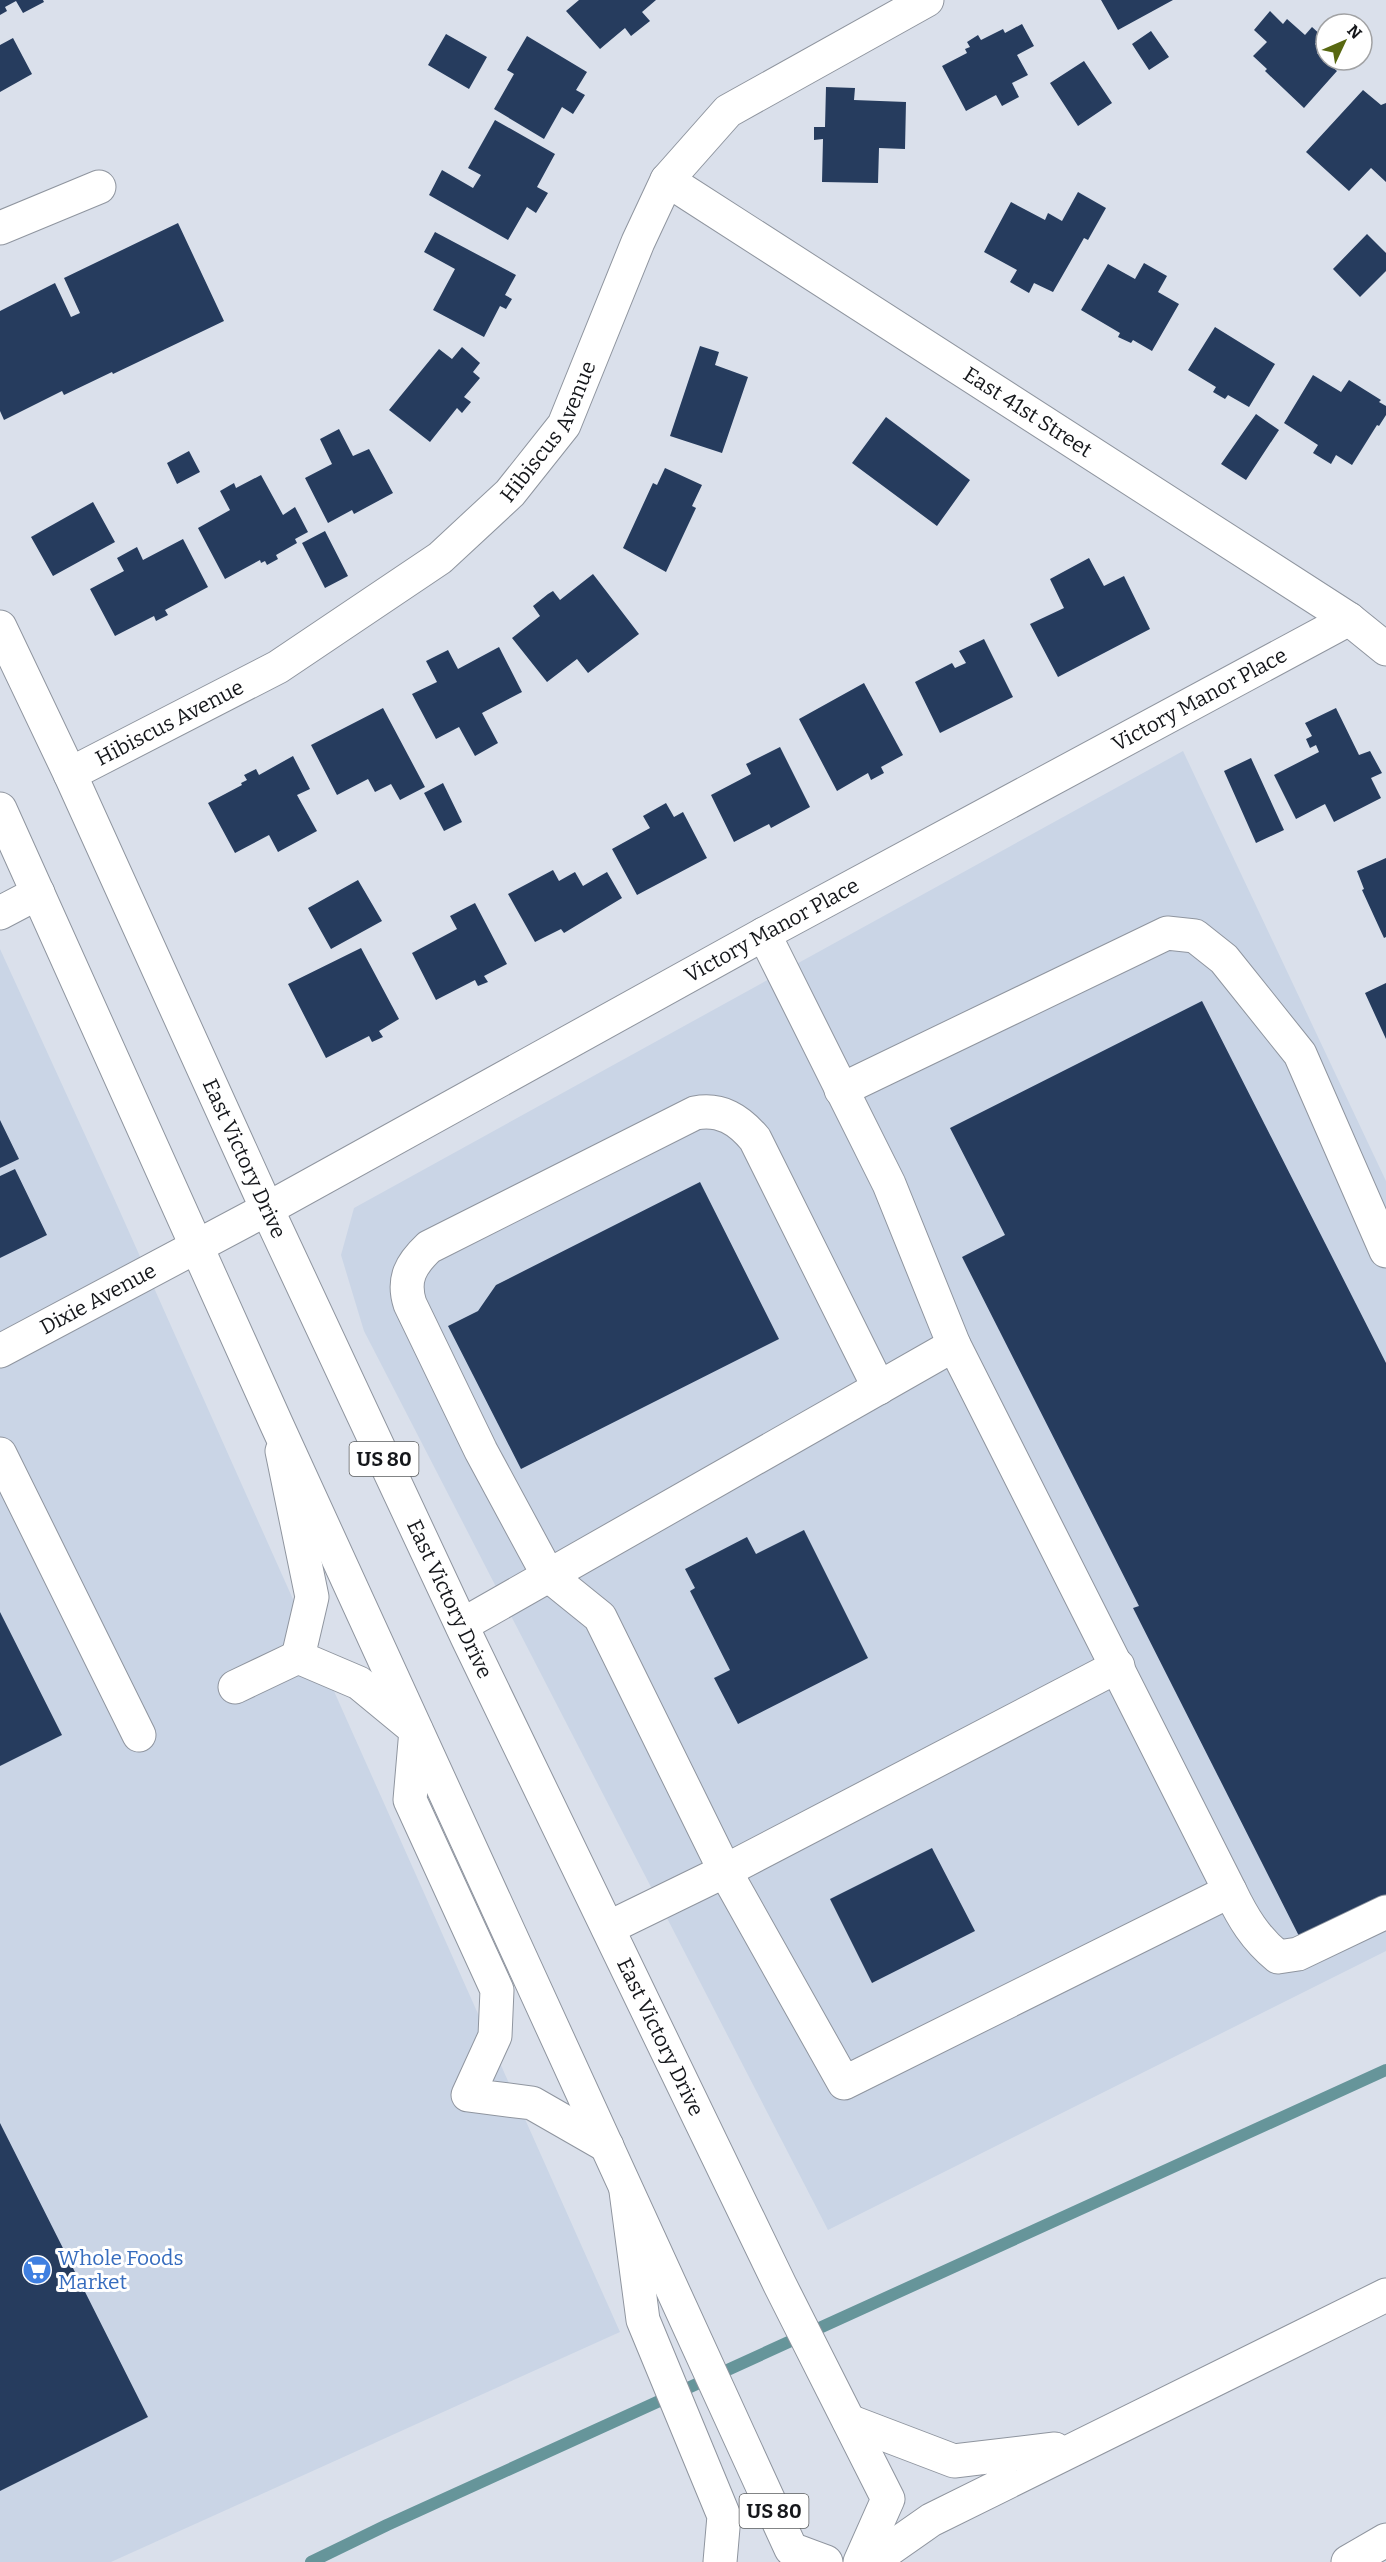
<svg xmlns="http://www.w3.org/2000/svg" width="1386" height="2562" font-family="Bitter,serif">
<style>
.built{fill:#cad5e6}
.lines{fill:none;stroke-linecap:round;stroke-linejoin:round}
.stream{stroke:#66959a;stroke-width:12}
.building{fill:#263c5e}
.minor-casing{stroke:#8f959f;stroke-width:35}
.major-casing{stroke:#8f959f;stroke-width:35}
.highway-casing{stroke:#8f959f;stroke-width:35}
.minor{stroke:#fff;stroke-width:33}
.major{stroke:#fff;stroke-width:33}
.highway{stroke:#fff;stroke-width:33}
.labels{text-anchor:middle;stroke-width:6;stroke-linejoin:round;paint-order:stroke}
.shield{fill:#fff;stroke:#5b5d5f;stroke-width:1.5}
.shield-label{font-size:20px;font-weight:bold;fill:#15171b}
.street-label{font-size:21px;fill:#15171b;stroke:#fff}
.shop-label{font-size:21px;fill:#366cbe;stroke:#fff;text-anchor:start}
</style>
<rect width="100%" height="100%" fill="#dae0eb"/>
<!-- built -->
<path class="built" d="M 1183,751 L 1386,1181 L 1386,1951 L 828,2230 L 364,1331 L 341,1255 L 354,1208 Z
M 0,949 L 113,1196 L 620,2332 L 111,2562 L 0,2562 Z"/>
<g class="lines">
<!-- stream -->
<path class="stream" d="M 311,2562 L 387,2525 L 1386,2070"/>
</g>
<!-- building -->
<path class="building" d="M 0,0 L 43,0 L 44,2 L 23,13 L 16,1 L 5,7 L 7,11 L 0,15 Z
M 579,0 L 656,0 L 642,12 L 650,21 L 631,36 L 625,28 L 600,49 L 566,11 Z
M 1101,0 L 1173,0 L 1118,30 Z
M 1270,11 L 1283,24 L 1287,19 L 1305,35 L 1312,27 L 1322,36 L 1315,44 L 1321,50 L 1317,53 L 1337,71 L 1304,108 L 1265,71 L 1267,69 L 1253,56 L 1267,42 L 1254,30 Z
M 1022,24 L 1034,46 L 1017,55 L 1028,75 L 1012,83 L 1019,97 L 1002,106 L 996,95 L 966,111 L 942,66 L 967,53 L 965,49 L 970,47 L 967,42 L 978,35 L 981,40 L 1003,29 L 1005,33 Z
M 1151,31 L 1169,57 L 1149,70 L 1132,44 Z
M 446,34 L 487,57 L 469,89 L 428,65 Z
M 527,36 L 587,72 L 576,90 L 585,95 L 573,114 L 562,107 L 544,139 L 494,109 L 514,74 L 507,70 Z
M 13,38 L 32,74 L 0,92 L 0,45 Z
M 1084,61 L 1112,103 L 1078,126 L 1050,83 Z
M 826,87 L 855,88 L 854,100 L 906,102 L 905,149 L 879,148 L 878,183 L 822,182 L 823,139 L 814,140 L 814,127 L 825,127 Z
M 1363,90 L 1381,105 L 1386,103 L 1386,182 L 1371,168 L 1349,191 L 1306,152 Z
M 495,120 L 555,154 L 537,187 L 548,193 L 536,213 L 527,207 L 508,240 L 429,195 L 442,170 L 473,188 L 481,175 L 468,168 Z
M 1078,192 L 1106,208 L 1088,240 L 1084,238 L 1053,292 L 1034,283 L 1029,293 L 1010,282 L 1017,270 L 984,252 L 1011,202 L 1045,220 L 1048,213 L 1062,221 Z
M 178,223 L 224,321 L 113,374 L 112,372 L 64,395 L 62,391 L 4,420 L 0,411 L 0,311 L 55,283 L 71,317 L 80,313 L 64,278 Z
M 435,232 L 516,275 L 505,295 L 512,299 L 506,309 L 500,306 L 484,337 L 433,310 L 455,269 L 424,252 Z
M 1367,234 L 1386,253 L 1386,271 L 1360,297 L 1333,269 Z
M 1144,263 L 1167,276 L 1158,292 L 1179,304 L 1152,351 L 1133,340 L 1131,343 L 1118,337 L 1120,333 L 1081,310 L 1108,264 L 1135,279 Z
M 1215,327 L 1275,364 L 1249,407 L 1228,395 L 1225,399 L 1213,392 L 1216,387 L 1188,370 Z
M 700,346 L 719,352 L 715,365 L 748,377 L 722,453 L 670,436 Z
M 462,347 L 480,363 L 473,372 L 480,378 L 464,397 L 471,402 L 462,413 L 457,408 L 430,442 L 389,410 L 439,349 L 452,359 Z
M 1313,375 L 1341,392 L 1349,380 L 1381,400 L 1379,402 L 1386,406 L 1386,415 L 1379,426 L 1377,425 L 1352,465 L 1336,455 L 1331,464 L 1313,453 L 1318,445 L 1284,423 Z
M 1256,414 L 1279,430 L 1246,480 L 1221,464 Z
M 886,417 L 970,480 L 937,526 L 852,463 Z
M 339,429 L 353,456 L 369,449 L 393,493 L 354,514 L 352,510 L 328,523 L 305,478 L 332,464 L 320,439 Z
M 189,451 L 200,472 L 177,484 L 167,463 Z
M 665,468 L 702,485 L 692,506 L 696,508 L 666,572 L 623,548 L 653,483 L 657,485 Z
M 261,475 L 283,515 L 295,507 L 308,532 L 295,539 L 297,543 L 276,555 L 278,559 L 267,565 L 265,561 L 261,563 L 260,560 L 225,579 L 198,528 L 230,510 L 220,491 L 234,483 L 236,488 Z
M 93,502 L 115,542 L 53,576 L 31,537 Z
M 325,531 L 348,576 L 325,588 L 302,543 Z
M 183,539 L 208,587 L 165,610 L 168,615 L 156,621 L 154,616 L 115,636 L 90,589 L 124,571 L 117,558 L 137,547 L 143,560 Z
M 1089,558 L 1104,586 L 1124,576 L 1150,629 L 1058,677 L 1030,624 L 1064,608 L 1050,579 Z
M 593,574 L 639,634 L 588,673 L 577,659 L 547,682 L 512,638 L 540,616 L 533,606 L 548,594 L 553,591 L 560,600 Z
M 984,639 L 1013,697 L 940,733 L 915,682 L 952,663 L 955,668 L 966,663 L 959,651 Z
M 499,647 L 522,692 L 482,713 L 498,743 L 475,756 L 459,727 L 436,739 L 412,694 L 437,682 L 426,661 L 448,650 L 458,669 Z
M 864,683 L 903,755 L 881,767 L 884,773 L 871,780 L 868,773 L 837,791 L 799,719 Z
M 383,708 L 425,787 L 400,800 L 391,784 L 375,792 L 368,779 L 337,795 L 311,745 Z
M 1336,708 L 1359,755 L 1370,751 L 1382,773 L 1371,778 L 1381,798 L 1334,822 L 1325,804 L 1296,819 L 1274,775 L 1319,752 L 1316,745 L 1310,748 L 1306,739 L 1312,736 L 1305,723 Z
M 780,747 L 810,807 L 771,828 L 769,824 L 734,842 L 711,795 L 751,774 L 746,764 Z
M 293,756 L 310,789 L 297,795 L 317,831 L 278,852 L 269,835 L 235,853 L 208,803 L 242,785 L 241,783 L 247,780 L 244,775 L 256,769 L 259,775 Z
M 1251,758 L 1284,830 L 1256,843 L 1224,771 Z
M 443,783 L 462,822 L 444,831 L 424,793 Z
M 666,803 L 674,817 L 683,812 L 707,858 L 637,895 L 612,849 L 650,828 L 643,816 Z
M 1386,858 L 1386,937 L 1384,938 L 1362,890 L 1364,889 L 1357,871 Z
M 553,870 L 559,881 L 575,872 L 583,886 L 607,872 L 622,898 L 564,933 L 561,929 L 535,942 L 508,894 Z
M 358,880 L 382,921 L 331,949 L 308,908 Z
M 475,903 L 507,964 L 484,976 L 488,982 L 478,986 L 475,980 L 436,1000 L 412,953 L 457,929 L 450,916 Z
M 361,948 L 399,1019 L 379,1031 L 383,1037 L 372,1042 L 369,1036 L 326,1058 L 288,984 Z
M 1386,983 L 1386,1039 L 1365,993 Z
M 1202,1001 L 1386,1363 L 1386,1895 L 1300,1938 L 1133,1608 L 1139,1606 L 962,1257 L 1005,1235 L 950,1128 Z
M 0,1120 L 19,1159 L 0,1168 Z
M 15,1169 L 47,1235 L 0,1258 L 0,1176 Z
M 700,1182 L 779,1339 L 521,1469 L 448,1326 L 478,1311 L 496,1285 Z
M 804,1530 L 868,1658 L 738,1724 L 714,1678 L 730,1670 L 690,1591 L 695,1588 L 685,1569 L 747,1537 L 756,1554 Z
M 0,1612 L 62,1735 L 0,1766 Z
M 932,1848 L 975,1931 L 872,1983 L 830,1899 Z
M 0,2123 L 148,2417 L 0,2491 Z"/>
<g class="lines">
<!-- minor casing -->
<g class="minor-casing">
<g id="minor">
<path id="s1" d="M 667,180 L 1349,619 L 1386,649"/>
<path d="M 0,228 L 99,187"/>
<path id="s2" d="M 70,774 L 278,667 L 440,558 L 510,493 L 564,425 L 638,242 L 667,180 L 728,111 L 927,0"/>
<path d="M 0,913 L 38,893"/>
<path d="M 841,1090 L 1167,933 L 1195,936 L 1224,959 L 1300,1054 L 1386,1251"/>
<path id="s3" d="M 0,1351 L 267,1209 L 764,934 L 1349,619"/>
<path d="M 879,1388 L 755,1139 C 739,1120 721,1108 695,1113 L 429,1247 C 411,1264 402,1279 410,1304 L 481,1451 L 548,1575 L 600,1617 L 725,1871 L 844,2083 L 1230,1891 L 954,1345"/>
<path d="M 282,1451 L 312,1597 L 298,1657 L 359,1683 L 416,1730 L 410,1800 L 497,1990 L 495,2036 L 468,2095 L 532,2103 L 607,2146"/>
<path d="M 0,1454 L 139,1735"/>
<path d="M 462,1625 L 954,1345 L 889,1184 L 764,934"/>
<path d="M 235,1687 L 298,1657"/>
<path d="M 1230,1891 C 1243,1918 1255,1938 1278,1957 L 1298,1954 L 1386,1912"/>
<path d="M 608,1928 L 725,1871 L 1118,1666"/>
</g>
</g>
<!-- major casing -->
<g class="major-casing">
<g id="major">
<path id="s4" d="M 0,627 L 70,774 L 267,1209 L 468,1639 L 780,2285 L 888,2499 L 860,2562"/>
<path d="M 0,809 L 276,1423 L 791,2549 L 826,2562"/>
</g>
</g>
<!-- highway casing -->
<g class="highway-casing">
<path id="highway" d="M 626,2191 L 643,2320 L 724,2516 L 720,2562
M 849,2421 L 954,2461 L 1055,2449
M 871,2562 L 931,2520 L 1386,2295
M 1348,2562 L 1386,2540"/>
</g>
<!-- minor -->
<use href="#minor" class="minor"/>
<!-- major -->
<use href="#major" class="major"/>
<!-- highway -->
<use href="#highway" class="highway"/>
</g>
<!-- icons -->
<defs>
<g id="supermarket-disc" transform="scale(1.5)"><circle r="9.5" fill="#3f7fe0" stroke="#fff"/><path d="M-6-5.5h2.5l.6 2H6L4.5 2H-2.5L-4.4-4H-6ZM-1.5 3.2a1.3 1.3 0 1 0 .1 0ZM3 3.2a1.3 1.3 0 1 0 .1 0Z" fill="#fff"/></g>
</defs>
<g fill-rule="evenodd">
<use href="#supermarket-disc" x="37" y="2270"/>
</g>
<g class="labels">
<!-- shield labels -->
<g class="shield">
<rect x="349.5" y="1442" width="69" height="34" rx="4.5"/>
<rect x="739.5" y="2494" width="69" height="34" rx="4.5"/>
</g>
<g class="shield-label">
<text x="384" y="1466">US 80</text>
<text x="774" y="2518">US 80</text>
</g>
<!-- street labels -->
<g class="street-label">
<text dy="7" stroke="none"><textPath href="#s1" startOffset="429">East 41st Street</textPath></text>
<text dy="7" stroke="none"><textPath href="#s2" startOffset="598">Hibiscus Avenue</textPath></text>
<text dy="7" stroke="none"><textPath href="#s3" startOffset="1365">Victory Manor Place</textPath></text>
<text dy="7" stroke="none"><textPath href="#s2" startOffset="112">Hibiscus Avenue</textPath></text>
<text dy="7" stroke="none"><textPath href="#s3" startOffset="879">Victory Manor Place</textPath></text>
<text dy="7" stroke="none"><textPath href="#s4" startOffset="585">East Victory Drive</textPath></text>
<text dy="7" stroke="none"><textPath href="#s3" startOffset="111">Dixie Avenue</textPath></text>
<text dy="7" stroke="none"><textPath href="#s4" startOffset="1071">East Victory Drive</textPath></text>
<text dy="7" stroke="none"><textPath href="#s4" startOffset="1557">East Victory Drive</textPath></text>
</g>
<!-- shop labels -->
<g class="shop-label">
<text x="58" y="2265">Whole Foods<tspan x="58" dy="24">Market</tspan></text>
</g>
</g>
<!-- north arrow -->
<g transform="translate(1344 42) rotate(46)"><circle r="28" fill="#ffffff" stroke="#a1a2a4" stroke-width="1.5"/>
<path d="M0-4.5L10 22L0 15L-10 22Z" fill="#586811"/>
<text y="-9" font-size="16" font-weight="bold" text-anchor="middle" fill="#15171b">N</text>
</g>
</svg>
